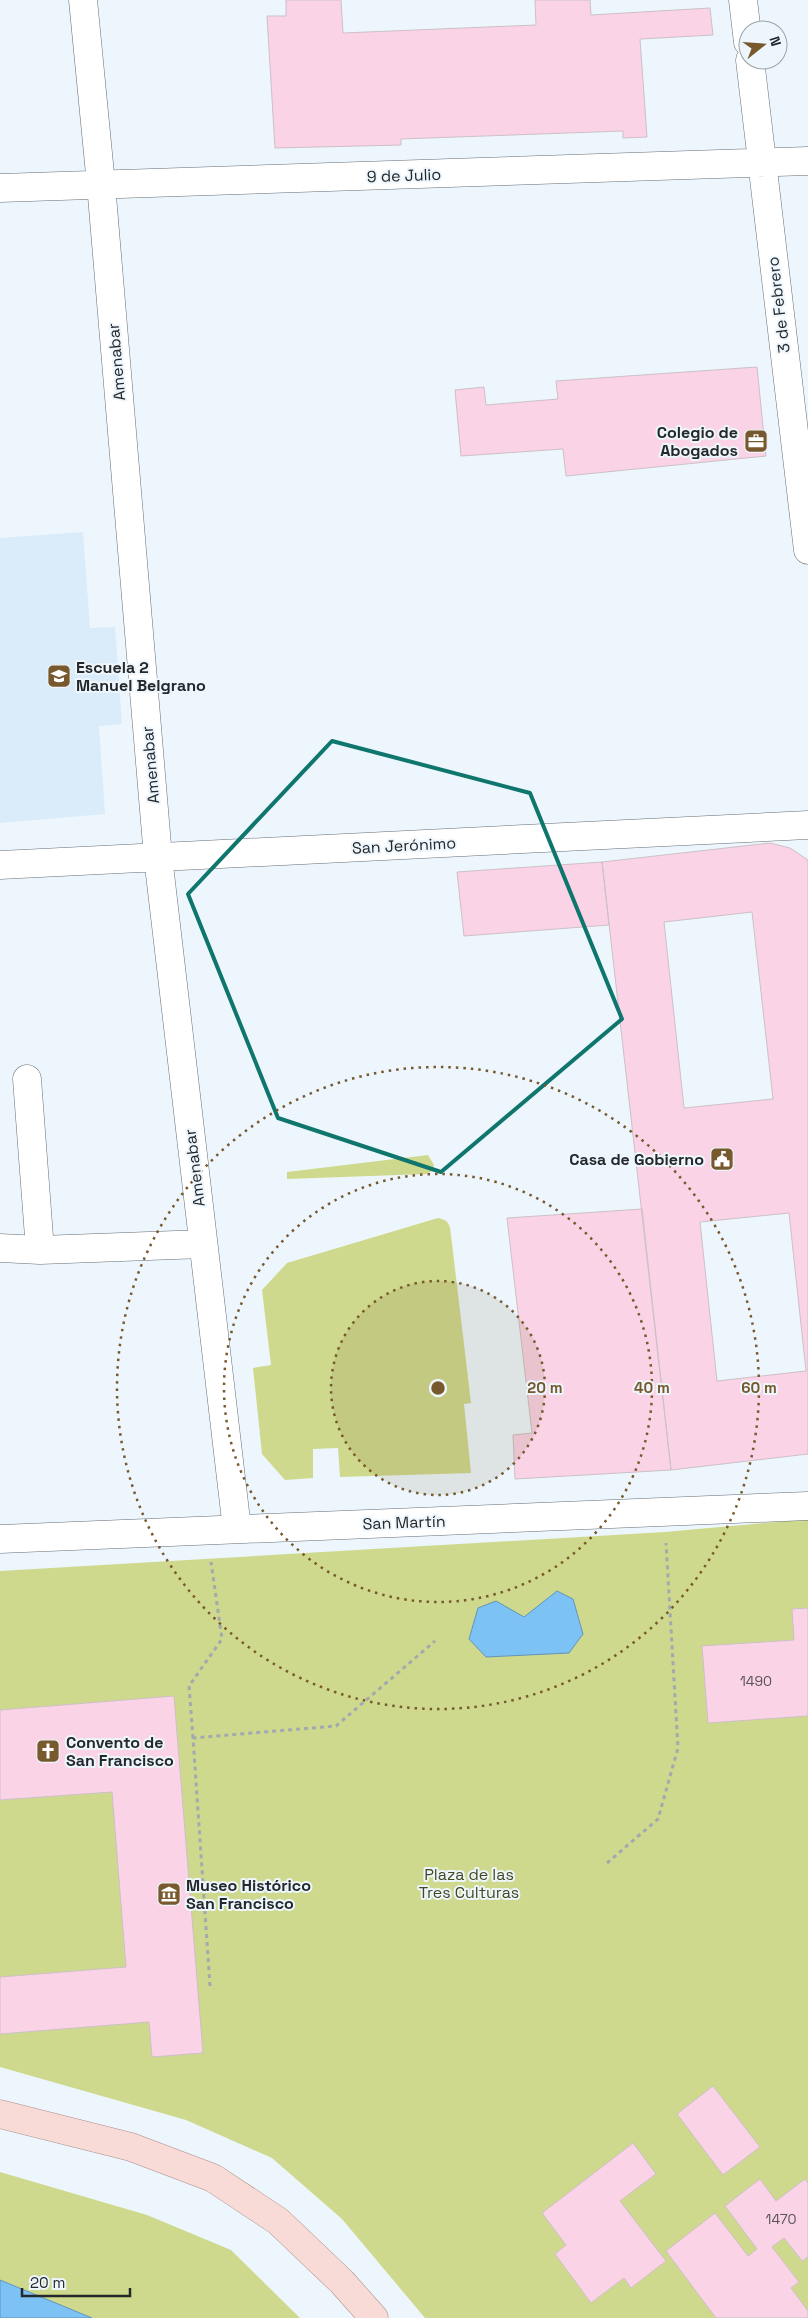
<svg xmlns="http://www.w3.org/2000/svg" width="808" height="2318" font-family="'Space Grotesk',sans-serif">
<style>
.built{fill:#daebf9}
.green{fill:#ced98d}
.water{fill:#7dc2f4;stroke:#6294b8}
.building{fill:#fad3e6;stroke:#cdc0c6;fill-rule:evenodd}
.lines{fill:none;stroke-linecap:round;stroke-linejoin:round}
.minor-casing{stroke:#656e76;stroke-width:29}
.major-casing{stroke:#ab8d89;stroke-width:29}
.path{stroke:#a2a9af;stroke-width:3;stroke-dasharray:4 4;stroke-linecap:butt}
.minor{stroke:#fff;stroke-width:28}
.major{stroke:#f8dbd6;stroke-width:28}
.marked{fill:none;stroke:#0f766e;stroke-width:4;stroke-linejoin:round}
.ring{fill:none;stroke:#77592d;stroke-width:2.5;stroke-dasharray:2.5 5}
.labels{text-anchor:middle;stroke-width:4;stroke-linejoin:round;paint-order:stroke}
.number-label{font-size:14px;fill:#5a535a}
.street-label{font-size:16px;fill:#24282b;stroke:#edf6fd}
.poi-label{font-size:16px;font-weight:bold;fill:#24282b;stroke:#edf6fd;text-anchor:start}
.park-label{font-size:16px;fill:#444920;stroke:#edf6fd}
.centre{fill:#77592d;stroke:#edf6fd;stroke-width:2.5}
.ring-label{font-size:15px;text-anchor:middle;font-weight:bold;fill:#77592d;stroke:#edf6fd;stroke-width:4;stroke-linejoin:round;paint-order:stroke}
</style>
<rect width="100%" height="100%" fill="#edf6fd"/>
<!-- built -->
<path class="built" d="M 83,532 L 90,628 L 115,627 L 122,724 L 99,726 L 105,814 L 0,823 L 0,538 Z"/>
<!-- green -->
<path class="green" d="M 428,1155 L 434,1165 L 432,1171 L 426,1174 L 287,1179 L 287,1172 Z
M 438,1218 C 449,1220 450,1225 451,1235 L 471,1403 L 464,1404 L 471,1473 L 340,1477 L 338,1448 L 313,1449 L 313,1478 L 285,1480 L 262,1454 L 253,1368 L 271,1365 L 262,1290 L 287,1263 Z
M 808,1519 L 808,2318 L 425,2318 L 342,2219 L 272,2158 L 186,2120 L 0,2067 L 0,1571 L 665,1532 Z
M 0,2172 L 147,2215 L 231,2250 L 300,2318 L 92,2318 L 0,2280 Z"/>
<!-- water -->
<path class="water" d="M 557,1591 L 573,1599 L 583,1634 L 569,1653 L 486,1657 L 469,1639 L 478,1608 L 496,1601 L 524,1617 Z
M 0,2280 L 92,2318 L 0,2318 Z"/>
<!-- building -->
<path class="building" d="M 286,0 L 341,0 L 343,33 L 536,25 L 535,0 L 590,0 L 591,15 L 710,8 L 713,35 L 640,39 L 647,137 L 623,138 L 623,131 L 401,139 L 401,145 L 275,148 L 267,16 L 286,16 Z
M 757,367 L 766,456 L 566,476 L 563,449 L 461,456 L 455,390 L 484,387 L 486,405 L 558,399 L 556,381 Z
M 770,843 L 790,848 L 808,860 L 808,1454 L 671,1470 L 602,862 ZM 752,912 L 773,1099 L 684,1108 L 664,922 ZM 789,1213 L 806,1371 L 717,1381 L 700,1222 Z
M 602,862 L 609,925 L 464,936 L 457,872 Z
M 642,1209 L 671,1470 L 515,1479 L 513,1435 L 532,1433 L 507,1218 Z
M 808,1608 L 808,1716 L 708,1723 L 702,1646 L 794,1640 L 792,1609 Z
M 174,1696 L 203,2053 L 152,2057 L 149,2022 L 0,2034 L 0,1977 L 126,1967 L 112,1792 L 0,1800 L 0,1710 Z
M 713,2086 L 760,2147 L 723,2175 L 677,2114 Z
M 633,2143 L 656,2174 L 620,2201 L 666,2261 L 631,2288 L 624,2278 L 591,2303 L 555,2254 L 566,2245 L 542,2213 Z
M 760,2179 L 776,2201 L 805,2179 L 808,2183 L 808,2257 L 802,2261 L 784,2238 L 772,2247 L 799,2282 L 791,2288 L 808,2311 L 808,2318 L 716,2318 L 666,2251 L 715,2213 L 748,2256 L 757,2249 L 725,2206 Z"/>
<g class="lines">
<!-- minor casing -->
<g class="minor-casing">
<path id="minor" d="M 83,0 L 101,184 L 158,857 L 237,1529
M 743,0 L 748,42
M 750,60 L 808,550
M 0,188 L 808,161
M 0,865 L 808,825
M 27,1079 L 40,1250
M 0,1248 L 40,1250 L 203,1244
M 0,1539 L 808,1506"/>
</g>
<!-- major casing -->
<g class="major-casing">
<path id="major" d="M 0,2114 L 131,2147 L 213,2178 L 278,2221 L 342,2282 L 374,2318"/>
</g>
<!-- path -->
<path class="path" d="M 193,1738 L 189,1686 L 222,1639 L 211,1562
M 607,1863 L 658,1819 L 678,1748 L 666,1543
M 210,1986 L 193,1738 L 336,1726 L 435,1641"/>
<!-- minor -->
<use href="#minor" class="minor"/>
<!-- major -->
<use href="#major" class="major"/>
</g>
<!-- marked area -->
<path class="marked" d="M 332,741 L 530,793 L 622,1019 L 441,1172 L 278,1118 L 188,894 Z"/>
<!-- distance rings -->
<circle cx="438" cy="1388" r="107" fill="#77592d" fill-opacity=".12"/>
<g class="ring">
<circle cx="438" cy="1388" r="107"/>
<circle cx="438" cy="1388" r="214"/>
<circle cx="438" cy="1388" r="321"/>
</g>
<!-- icons -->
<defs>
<g id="office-square" transform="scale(1.25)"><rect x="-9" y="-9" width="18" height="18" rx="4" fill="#77592d" stroke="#edf6fd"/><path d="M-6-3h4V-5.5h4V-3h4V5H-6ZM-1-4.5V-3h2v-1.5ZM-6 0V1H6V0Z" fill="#fff"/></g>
<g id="school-square" transform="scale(1.25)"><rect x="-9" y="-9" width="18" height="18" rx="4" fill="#77592d" stroke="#edf6fd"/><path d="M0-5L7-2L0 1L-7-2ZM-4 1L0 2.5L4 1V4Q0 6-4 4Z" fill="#fff"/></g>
<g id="civic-square" transform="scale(1.25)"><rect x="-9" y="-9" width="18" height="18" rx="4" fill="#77592d" stroke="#edf6fd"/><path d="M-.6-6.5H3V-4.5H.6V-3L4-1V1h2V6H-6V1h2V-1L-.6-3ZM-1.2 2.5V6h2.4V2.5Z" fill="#fff"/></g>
<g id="church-square" transform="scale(1.25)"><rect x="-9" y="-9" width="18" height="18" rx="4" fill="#77592d" stroke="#edf6fd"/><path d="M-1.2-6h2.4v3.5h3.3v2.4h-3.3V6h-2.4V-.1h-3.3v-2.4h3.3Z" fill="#fff"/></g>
<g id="museum-square" transform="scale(1.25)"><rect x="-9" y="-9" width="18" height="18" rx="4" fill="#77592d" stroke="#edf6fd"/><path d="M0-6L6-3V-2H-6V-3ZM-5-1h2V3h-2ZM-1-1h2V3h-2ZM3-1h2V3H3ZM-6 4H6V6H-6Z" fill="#fff"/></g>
</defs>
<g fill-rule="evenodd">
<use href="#office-square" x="756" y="441"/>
<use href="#school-square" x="59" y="676"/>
<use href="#civic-square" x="722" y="1159"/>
<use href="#church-square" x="48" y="1751"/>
<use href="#museum-square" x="169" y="1894"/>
</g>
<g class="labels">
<!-- number labels -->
<g class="number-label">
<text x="756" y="1686">1490</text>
<text x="781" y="2224">1470</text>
</g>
<!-- street labels -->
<g class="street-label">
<text transform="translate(404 175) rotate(-2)" y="6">9 de Julio</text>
<text transform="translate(778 305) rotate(-97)" y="6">3 de Febrero</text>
<text transform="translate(116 362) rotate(-95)" y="6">Amenabar</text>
<text transform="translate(150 765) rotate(-95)" y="6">Amenabar</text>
<text transform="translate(404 845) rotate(-3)" y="6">San Jerónimo</text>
<text transform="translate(194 1168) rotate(-97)" y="6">Amenabar</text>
<text transform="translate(404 1522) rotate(-2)" y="6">San Martín</text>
</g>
<!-- poi labels -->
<g class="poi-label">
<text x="738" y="438" text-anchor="end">Colegio de<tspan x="738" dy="18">Abogados</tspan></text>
<text x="76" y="673">Escuela 2<tspan x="76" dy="18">Manuel Belgrano</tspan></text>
<text x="704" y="1165" text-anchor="end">Casa de Gobierno</text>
<text x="66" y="1748">Convento de<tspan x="66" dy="18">San Francisco</tspan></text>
<text x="186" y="1891">Museo Histórico<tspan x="186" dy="18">San Francisco</tspan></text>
</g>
<!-- park labels -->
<g class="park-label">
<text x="469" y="1880">Plaza de las<tspan x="469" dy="18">Tres Culturas</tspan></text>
</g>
</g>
<circle cx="438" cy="1388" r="8" class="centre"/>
<g class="ring-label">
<text x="545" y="1393">20 m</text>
<text x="652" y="1393">40 m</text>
<text x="759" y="1393">60 m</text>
</g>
<!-- north arrow -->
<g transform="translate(763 45) rotate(73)"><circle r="24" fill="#edf6fd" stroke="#9da4a9"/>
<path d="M0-4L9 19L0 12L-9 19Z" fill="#77592d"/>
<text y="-8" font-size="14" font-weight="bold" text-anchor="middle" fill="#24282b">N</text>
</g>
<!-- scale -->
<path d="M22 2288v8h108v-8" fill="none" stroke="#24282b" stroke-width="2.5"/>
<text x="30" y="2288" font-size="15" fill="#24282b" stroke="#edf6fd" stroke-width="4" paint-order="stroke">20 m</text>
</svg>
